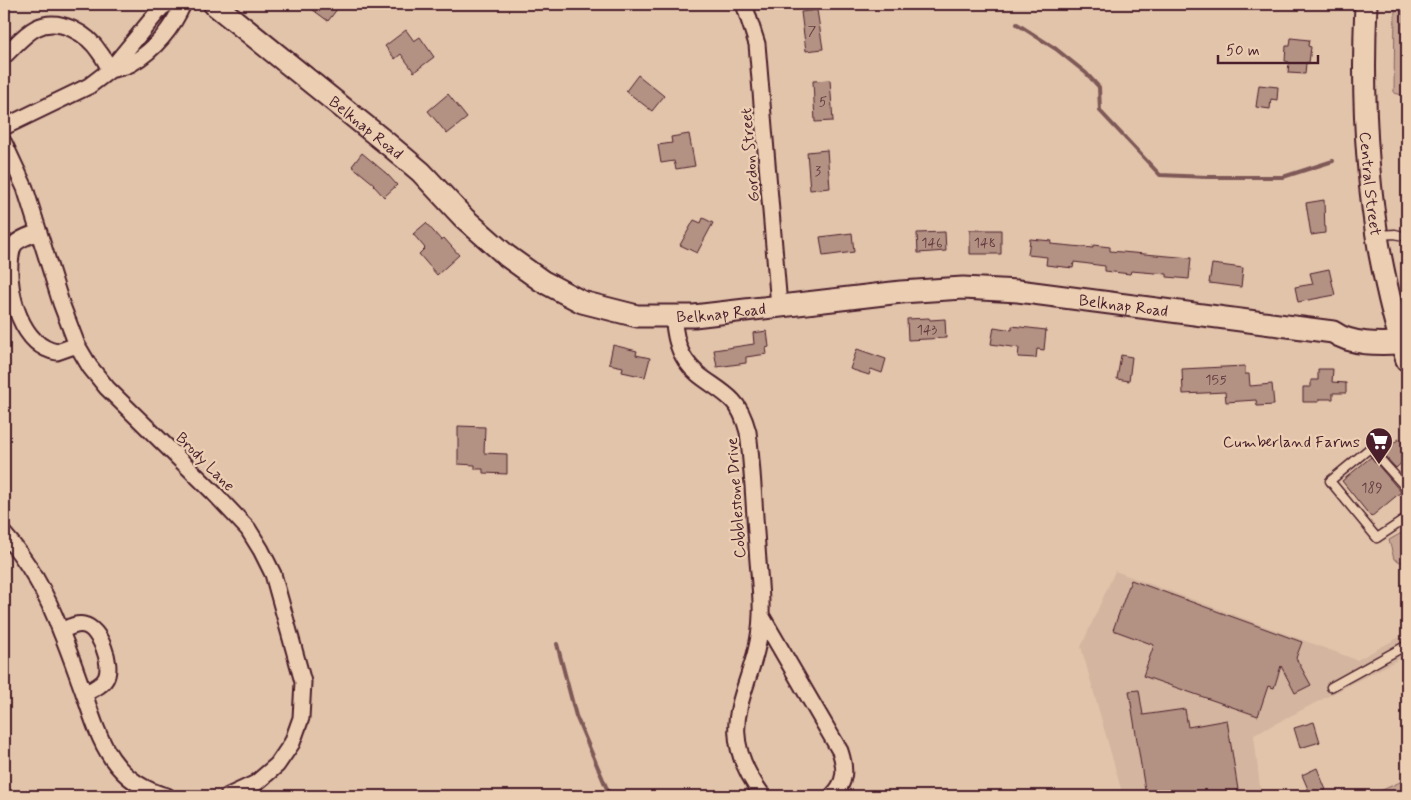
<svg xmlns="http://www.w3.org/2000/svg" width="1411" height="800" font-family="Mynerve,sans-serif">
<style>
.built{fill:#d4b59f}
.green{fill:#c6a693;stroke:#88625f}
.lines{fill:none;stroke-linecap:round;stroke-linejoin:round}
.stream{stroke:#7e5857;stroke-width:4}
.building{fill:#b39183;stroke:#4a1f2b}
.lane-casing{stroke:#4a1f2b;stroke-width:11}
.street-casing{stroke:#4a1f2b;stroke-width:19}
.secondary-casing{stroke:#4a1f2b;stroke-width:25}
.path{stroke:#4a1f2b;stroke-width:2.5;stroke-dasharray:5 4;stroke-linecap:butt}
.lane{stroke:#eccfb3;stroke-width:8}
.street{stroke:#eccfb3;stroke-width:15}
.secondary{stroke:#eccfb3;stroke-width:21}
.labels{text-anchor:middle;stroke-width:4.5;stroke-linejoin:round;paint-order:stroke}
.number-label{font-size:14px;fill:#643c41}
.street-label{font-size:16px;fill:#4a1f2b;stroke:#eccfb3}
.poi-label{font-size:16px;fill:#4a1f2b;stroke:#eccfb3;text-anchor:end}
</style>
<rect width="100%" height="100%" fill="#e2c4ab"/>
<filter id="ink" filterUnits="userSpaceOnUse"><feTurbulence type="fractalNoise" baseFrequency=".02" numOctaves="2"/><feDisplacementMap in="SourceGraphic" scale="10" xChannelSelector="R" yChannelSelector="G"/><feConvolveMatrix kernelMatrix="1 2 1 2 8 2 1 2 1" color-interpolation-filters="sRGB"/></filter>
<g filter="url(#ink)">
<!-- built -->
<path class="built" d="M 1115,571 L 1357,660 L 1407,633 L 1407,655 L 1254,735 L 1261,796 L 1123,796 L 1081,647 Z"/>
<!-- green -->
<path class="green" d="M 1395,4 L 1407,4 L 1407,96 L 1394,93 Z
M 1407,530 L 1407,565 L 1394,559 L 1389,540 Z
M 1407,779 L 1407,796 L 1377,796 L 1378,792 Z"/>
<g class="lines">
<!-- stream -->
<path class="stream" d="M 1017,24 L 1056,49 L 1086,73 L 1099,87 L 1100,111 L 1160,175 L 1207,177 L 1283,177 L 1333,161
M 557,644 L 576,716 L 610,796"/>
</g>
<!-- building -->
<path class="building" d="M 305,4 L 341,4 L 328,21 Z
M 817,10 L 823,49 L 806,51 L 801,12 Z
M 406,30 L 414,41 L 420,37 L 434,57 L 414,72 L 401,54 L 395,59 L 385,46 Z
M 1291,38 L 1309,40 L 1308,46 L 1311,47 L 1309,63 L 1306,63 L 1305,74 L 1288,73 L 1289,62 L 1285,61 L 1286,46 L 1290,46 Z
M 638,75 L 664,96 L 652,111 L 626,91 Z
M 830,80 L 833,121 L 815,122 L 813,81 Z
M 1259,85 L 1278,87 L 1277,100 L 1271,99 L 1270,109 L 1256,107 Z
M 448,94 L 467,118 L 447,134 L 428,111 Z
M 689,134 L 695,166 L 676,169 L 674,161 L 661,163 L 658,145 L 672,143 L 671,137 Z
M 827,150 L 830,188 L 810,190 L 807,152 Z
M 362,153 L 387,174 L 397,185 L 384,197 L 373,185 L 374,184 L 352,166 Z
M 1324,200 L 1325,233 L 1311,235 L 1306,203 Z
M 703,218 L 713,223 L 697,253 L 680,245 L 694,220 L 701,223 Z
M 426,223 L 441,240 L 444,238 L 459,255 L 437,275 L 419,254 L 425,248 L 413,234 Z
M 970,230 L 1001,230 L 1001,254 L 970,254 Z
M 945,232 L 946,251 L 918,253 L 917,233 Z
M 852,233 L 854,252 L 823,256 L 820,237 Z
M 1030,239 L 1052,241 L 1051,244 L 1093,248 L 1093,245 L 1110,247 L 1110,251 L 1191,258 L 1189,279 L 1167,277 L 1167,274 L 1131,271 L 1130,274 L 1105,271 L 1105,266 L 1074,262 L 1073,268 L 1046,265 L 1047,257 L 1028,255 Z
M 1212,264 L 1243,268 L 1241,287 L 1209,283 Z
M 1329,269 L 1335,295 L 1298,302 L 1295,287 L 1313,284 L 1310,273 Z
M 929,318 L 930,320 L 945,319 L 946,338 L 908,340 L 907,319 Z
M 1012,326 L 1046,330 L 1044,350 L 1037,349 L 1036,358 L 1018,357 L 1019,348 L 991,344 L 994,327 L 1012,330 Z
M 767,331 L 769,347 L 766,348 L 767,354 L 746,357 L 746,363 L 717,367 L 714,350 L 754,344 L 753,333 Z
M 613,345 L 637,351 L 636,355 L 650,358 L 645,377 L 622,372 L 623,367 L 609,364 Z
M 857,349 L 886,359 L 882,373 L 871,369 L 869,375 L 850,369 Z
M 1121,355 L 1132,357 L 1129,381 L 1117,379 Z
M 1245,366 L 1245,374 L 1249,374 L 1250,386 L 1272,384 L 1274,405 L 1257,406 L 1256,400 L 1226,402 L 1225,392 L 1183,394 L 1182,369 Z
M 1318,369 L 1333,369 L 1332,382 L 1346,383 L 1346,393 L 1333,393 L 1333,399 L 1319,399 L 1319,402 L 1303,402 L 1303,387 L 1311,387 L 1311,380 L 1318,380 Z
M 458,426 L 485,427 L 484,453 L 507,454 L 507,474 L 483,473 L 483,469 L 475,469 L 475,465 L 458,464 Z
M 1400,438 L 1407,447 L 1407,458 L 1396,468 L 1382,453 Z
M 1371,457 L 1401,492 L 1371,517 L 1342,481 Z
M 1131,580 L 1302,642 L 1296,658 L 1311,685 L 1295,693 L 1281,666 L 1274,688 L 1268,686 L 1258,716 L 1143,676 L 1154,645 L 1113,630 Z
M 1139,690 L 1143,715 L 1185,709 L 1188,727 L 1227,720 L 1239,796 L 1146,796 L 1129,691 Z
M 1314,722 L 1320,742 L 1300,748 L 1294,728 Z
M 1317,768 L 1326,790 L 1311,796 L 1302,775 Z"/>
<g class="lines">
<!-- lane casing -->
<g class="lane-casing">
<path id="lane" d="M 1379,235 L 1395,234 L 1407,237
M 1407,489 L 1370,448 L 1330,481 L 1377,538 L 1407,518
M 1331,687 L 1407,645"/>
</g>
<!-- street casing -->
<g class="street-casing">
<path id="street" d="M 744,4 L 757,44 L 779,306
M 4,56 C 14,47 24,34 36,28 C 59,16 88,34 100,53 C 104,58 107,64 110,70
M 110,70 C 117,68 126,67 132,63 C 155,50 173,27 183,4
M 4,127 L 89,86 L 110,70 L 161,8 L 167,4
M 4,143 L 25,188 L 61,303 L 77,345 L 90,367 L 107,388 L 214,493 L 248,529 L 261,550 L 273,574 L 303,682 L 301,718 L 292,743 L 277,765 L 256,783 L 228,796
M 39,232 C 31,235 20,238 15,244 C 11,249 11,257 10,263 C 8,293 21,346 57,352 L 77,345
M 673,317 C 675,333 677,348 686,361 C 698,379 719,386 733,401 C 741,409 745,421 748,432 C 753,470 754,508 757,546 C 758,569 762,592 761,615 C 759,689 706,720 763,796
M 4,534 C 29,562 48,597 61,632 C 70,653 77,675 85,696 C 100,742 114,783 167,796
M 761,615 L 840,751 C 846,769 846,783 832,796
M 61,631 C 68,628 76,623 84,625 C 100,628 113,664 106,678 C 102,686 91,690 84,694"/>
</g>
<!-- secondary casing -->
<g class="secondary-casing">
<g id="secondary">
<path id="s1" d="M 214,4 L 389,145 L 421,172 L 464,218 L 507,256 L 542,281 L 582,302 L 637,316 L 694,316 L 901,292 L 963,288 L 1018,291 L 1333,332 C 1351,345 1379,344 1401,343"/>
<path id="s2" d="M 1366,4 C 1362,89 1365,169 1380,254 C 1387,290 1395,326 1407,360"/>
</g>
</g>
<!-- path -->
<path class="path" d="M 1403,796 L 1407,789"/>
<!-- lane -->
<use href="#lane" class="lane"/>
<!-- street -->
<use href="#street" class="street"/>
<!-- secondary -->
<use href="#secondary" class="secondary"/>
</g>
</g>
<!-- icons -->
<defs>
<g id="supermarket-pin" transform="scale(1.4375)"><path d="M0 17L-7.5 6A9.5 9.5 0 1 1 7.5 6Z" fill="#4a1f2b" stroke="#eccfb3"/><path d="M-6-5.5h2.5l.6 2H6L4.5 2H-2.5L-4.4-4H-6ZM-1.5 3.2a1.3 1.3 0 1 0 .1 0ZM3 3.2a1.3 1.3 0 1 0 .1 0Z" fill="#fff"/></g>
</defs>
<g fill-rule="evenodd">
<use href="#supermarket-pin" x="1379" y="441"/>
</g>
<g class="labels">
<!-- number labels -->
<g class="number-label">
<text x="812" y="35">7</text>
<text x="823" y="106">5</text>
<text x="818" y="175">3</text>
<text x="932" y="247">146</text>
<text x="985" y="247">148</text>
<text x="927" y="334">143</text>
<text x="1216" y="384">155</text>
<text x="1372" y="492">189</text>
</g>
<!-- street labels -->
<g class="street-label">
<text dy="6" stroke="none"><textPath href="#s1" startOffset="196">Belknap Road</textPath></text>
<text transform="translate(749 155) rotate(-95)" y="6">Gordon Street</text>
<text dy="6" stroke="none"><textPath href="#s2" startOffset="180">Central Street</textPath></text>
<text dy="6" stroke="none"><textPath href="#s1" startOffset="1021">Belknap Road</textPath></text>
<text dy="6" stroke="none"><textPath href="#s1" startOffset="616">Belknap Road</textPath></text>
<text transform="translate(206 461) rotate(45)" y="6">Brody Lane</text>
<text transform="translate(735 498) rotate(-94)" y="6">Cobblestone Drive</text>
</g>
<!-- poi labels -->
<g class="poi-label">
<text x="1360" y="447">Cumberland Farms</text>
</g>
</g>
<!-- margin -->
<rect width="1411" height="800" fill="none" stroke="#eccfb3" stroke-width="20"/>
<rect x="10" y="10" width="1391" height="780" fill="none" stroke="#4a1f2b" stroke-width="2" filter="url(#ink)"/>
<!-- scale -->
<path d="M1218 55v8h100v-8" fill="none" stroke="#4a1f2b" stroke-width="2.5"/>
<text x="1226" y="55" font-size="15" fill="#4a1f2b" stroke="#eccfb3" stroke-width="4" paint-order="stroke">50 m</text>
</svg>
